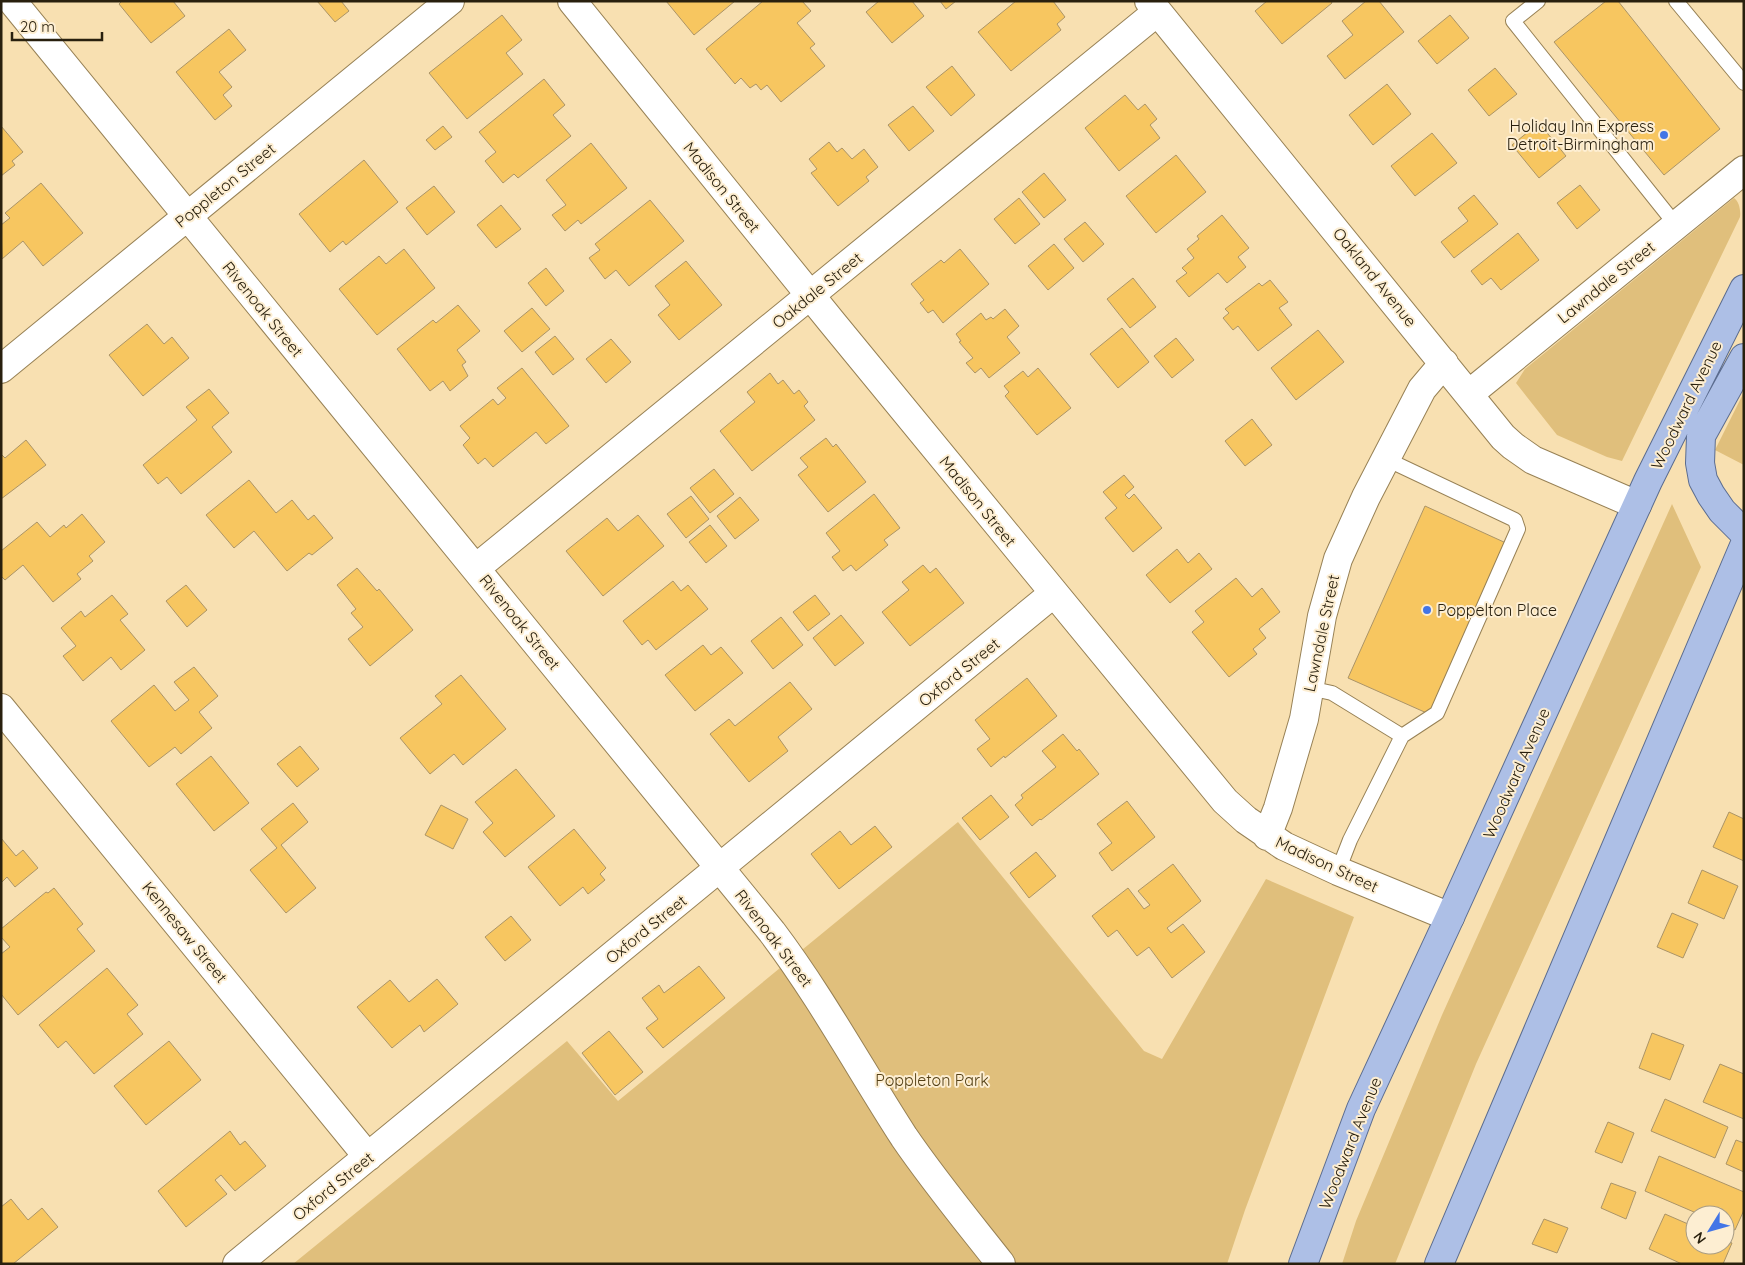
<svg xmlns="http://www.w3.org/2000/svg" width="1745" height="1265" font-family="Quicksand,sans-serif">
<style>
.green{fill:#e0bf7c}
.building{fill:#f7c660;stroke:#ab9467}
.lines{fill:none;stroke-linecap:round;stroke-linejoin:round}
.lane-casing{stroke:#978155;stroke-width:16}
.street-casing{stroke:#978155;stroke-width:30}
.primary-casing{stroke:#5b6c8f;stroke-width:30}
.lane{stroke:#fff;stroke-width:14}
.street{stroke:#fff;stroke-width:28}
.primary{stroke:#adbfe6;stroke-width:28}
.poi-dot{fill:#4375e6;stroke:#fdeed2;stroke-width:2}
.labels{text-anchor:middle;stroke-width:4;stroke-linejoin:round;paint-order:stroke}
.poi-label{font-size:16px;fill:#29200e;stroke:#fdeed2;text-anchor:end}
.street-label{font-size:16px;fill:#29200e;stroke:#fdeed2}
.park-label{font-size:16px;fill:#544016;stroke:#fdeed2}
</style>
<rect width="100%" height="100%" fill="#f8e0b1"/>
<!-- green -->
<path class="green" d="M 1734,198 C 1739,201 1741,211 1740,217 L 1622,461 L 1607,457 L 1557,435 L 1516,383 L 1525,369 Z
M 1744,392 L 1744,465 L 1715,450 Z
M 1672,504 L 1701,567 L 1476,1064 L 1395,1264 L 1342,1264 L 1356,1221 L 1442,1015 Z
M 958,822 L 1144,1051 L 1162,1059 L 1266,879 L 1354,917 L 1245,1210 L 1227,1264 L 293,1264 L 567,1041 L 618,1101 Z"/>
<!-- building -->
<path class="building" d="M 122,1 L 173,1 L 185,16 L 151,43 L 119,4 Z
M 317,1 L 341,1 L 349,11 L 335,22 Z
M 666,1 L 735,1 L 694,35 Z
M 763,1 L 802,1 L 811,11 L 797,23 L 815,44 L 810,48 L 825,66 L 781,102 L 767,85 L 761,90 L 756,84 L 750,88 L 741,78 L 735,84 L 706,49 Z
M 879,1 L 912,1 L 924,16 L 892,43 L 866,12 Z
M 940,1 L 956,1 L 946,9 Z
M 1016,1 L 1053,1 L 1065,17 L 1057,24 L 1061,30 L 1011,71 L 978,32 Z
M 1267,1 L 1331,1 L 1332,3 L 1282,44 L 1255,11 Z
M 1366,1 L 1379,1 L 1404,32 L 1345,79 L 1327,56 L 1353,35 L 1342,21 Z
M 1606,1 L 1618,1 L 1720,129 L 1664,175 L 1554,42 Z
M 502,15 L 522,40 L 506,53 L 523,74 L 467,119 L 429,73 Z
M 1450,15 L 1469,38 L 1437,64 L 1418,41 Z
M 229,29 L 246,50 L 219,72 L 232,87 L 223,95 L 232,106 L 215,120 L 176,72 Z
M 952,66 L 975,95 L 951,116 L 926,87 Z
M 1495,68 L 1517,94 L 1489,116 L 1468,90 Z
M 544,79 L 565,105 L 553,115 L 571,136 L 518,178 L 514,174 L 503,183 L 485,161 L 496,152 L 479,132 Z
M 1387,84 L 1411,114 L 1373,145 L 1349,115 Z
M 1125,95 L 1138,110 L 1145,104 L 1157,119 L 1150,125 L 1160,138 L 1119,171 L 1085,128 Z
M 913,106 L 934,131 L 909,151 L 888,125 Z
M 1539,123 L 1566,156 L 1539,178 L 1512,145 Z
M 1,126 L 23,152 L 12,161 L 15,165 L 1,176 Z
M 443,126 L 452,137 L 435,150 L 426,140 Z
M 1432,133 L 1457,163 L 1415,196 L 1391,166 Z
M 829,142 L 837,152 L 842,148 L 852,159 L 864,149 L 878,167 L 866,177 L 869,181 L 838,206 L 811,173 L 817,169 L 809,159 Z
M 591,143 L 627,188 L 581,224 L 578,220 L 565,231 L 552,215 L 566,205 L 546,180 Z
M 1176,155 L 1206,192 L 1156,233 L 1126,196 Z
M 364,160 L 398,202 L 346,245 L 343,241 L 330,252 L 299,214 Z
M 1044,173 L 1066,200 L 1044,218 L 1022,192 Z
M 41,183 L 83,233 L 43,266 L 23,241 L 2,259 L 1,225 L 10,218 L 5,213 Z
M 1580,185 L 1600,210 L 1577,229 L 1557,203 Z
M 434,186 L 455,212 L 427,235 L 406,208 Z
M 1474,195 L 1498,224 L 1454,258 L 1441,242 L 1468,221 L 1458,208 Z
M 1019,198 L 1040,224 L 1015,244 L 994,219 Z
M 650,200 L 684,241 L 629,286 L 616,270 L 605,279 L 589,258 L 600,250 L 595,244 Z
M 501,205 L 521,229 L 496,248 L 477,225 Z
M 1222,215 L 1249,248 L 1238,257 L 1246,267 L 1227,283 L 1218,273 L 1189,297 L 1176,281 L 1187,273 L 1182,268 L 1194,258 L 1187,249 L 1199,239 L 1197,236 Z
M 1085,222 L 1104,244 L 1083,262 L 1064,239 Z
M 1518,233 L 1539,260 L 1501,290 L 1491,278 L 1482,285 L 1471,271 Z
M 1054,244 L 1074,268 L 1048,290 L 1028,266 Z
M 404,249 L 435,288 L 377,335 L 339,289 L 379,256 L 386,264 Z
M 960,249 L 989,284 L 943,323 L 933,310 L 928,313 L 920,303 L 924,300 L 911,284 L 941,260 L 944,263 Z
M 686,261 L 722,305 L 679,340 L 658,315 L 670,305 L 655,286 Z
M 546,268 L 564,291 L 546,306 L 528,283 Z
M 1133,278 L 1156,307 L 1130,328 L 1107,299 Z
M 1270,280 L 1288,302 L 1279,308 L 1292,325 L 1258,351 L 1238,326 L 1233,330 L 1223,318 L 1229,313 L 1225,309 L 1259,283 L 1262,286 Z
M 458,305 L 480,331 L 457,350 L 466,362 L 462,365 L 468,376 L 450,391 L 443,381 L 430,391 L 397,349 L 433,320 L 436,323 Z
M 532,308 L 550,329 L 522,352 L 504,331 Z
M 1005,309 L 1019,326 L 1007,337 L 1020,353 L 989,378 L 981,368 L 975,373 L 966,363 L 973,358 L 959,342 L 961,341 L 956,334 L 981,313 L 986,320 L 991,317 L 993,319 Z
M 147,324 L 164,344 L 172,337 L 189,358 L 143,396 L 109,355 Z
M 1122,328 L 1149,362 L 1118,388 L 1090,354 Z
M 1318,330 L 1344,362 L 1296,400 L 1271,368 Z
M 555,336 L 574,359 L 553,375 L 535,352 Z
M 1176,338 L 1194,360 L 1172,378 L 1154,356 Z
M 611,339 L 631,362 L 606,383 L 586,359 Z
M 522,368 L 569,426 L 546,444 L 536,432 L 493,467 L 485,458 L 478,464 L 463,445 L 470,438 L 460,426 L 493,399 L 498,405 L 506,398 L 497,388 Z
M 1038,368 L 1071,408 L 1037,435 L 1005,396 L 1009,392 L 1004,386 L 1023,371 L 1028,377 Z
M 770,373 L 778,384 L 783,380 L 794,394 L 799,390 L 808,402 L 804,406 L 815,420 L 752,471 L 720,431 L 755,402 L 747,392 Z
M 209,389 L 229,413 L 212,427 L 232,452 L 181,494 L 167,477 L 158,484 L 143,465 L 197,420 L 186,407 Z
M 1252,419 L 1272,445 L 1245,466 L 1225,441 Z
M 826,438 L 833,447 L 836,444 L 866,482 L 828,512 L 798,475 L 808,467 L 800,458 Z
M 26,440 L 46,465 L 1,499 L 1,454 L 5,458 Z
M 714,469 L 734,494 L 710,513 L 690,488 Z
M 1124,475 L 1134,487 L 1125,495 L 1129,499 L 1134,494 L 1162,528 L 1133,552 L 1105,518 L 1117,508 L 1103,492 Z
M 249,480 L 276,513 L 292,500 L 308,520 L 314,515 L 333,538 L 312,555 L 309,553 L 287,571 L 254,531 L 234,548 L 206,515 Z
M 874,494 L 900,528 L 884,540 L 888,545 L 856,571 L 851,565 L 843,571 L 832,557 L 840,551 L 826,533 Z
M 691,496 L 709,519 L 686,538 L 667,514 Z
M 740,497 L 759,520 L 735,539 L 717,516 Z
M 1425,506 L 1506,543 L 1429,714 L 1348,678 Z
M 82,514 L 105,542 L 89,556 L 93,561 L 77,574 L 81,579 L 53,602 L 23,565 L 5,580 L 1,576 L 1,551 L 37,522 L 50,537 L 64,525 L 66,528 Z
M 638,515 L 664,546 L 603,596 L 566,551 L 607,518 L 618,531 Z
M 710,525 L 727,546 L 706,563 L 689,542 Z
M 1177,549 L 1188,563 L 1199,553 L 1212,569 L 1170,603 L 1146,575 Z
M 923,565 L 930,573 L 936,568 L 964,603 L 910,646 L 882,612 L 909,590 L 902,582 Z
M 357,568 L 377,591 L 379,589 L 413,630 L 370,666 L 348,639 L 363,627 L 351,613 L 356,609 L 337,585 Z
M 1236,578 L 1252,597 L 1262,588 L 1280,612 L 1259,629 L 1266,638 L 1253,649 L 1257,654 L 1229,677 L 1192,632 L 1204,622 L 1195,611 Z
M 673,581 L 681,591 L 688,585 L 708,609 L 656,650 L 648,640 L 642,645 L 623,621 Z
M 186,585 L 207,610 L 187,627 L 166,601 Z
M 112,595 L 128,614 L 120,620 L 145,650 L 121,670 L 111,657 L 83,681 L 63,656 L 76,646 L 61,628 L 81,611 L 85,617 Z
M 815,595 L 830,614 L 808,631 L 793,612 Z
M 841,615 L 864,643 L 835,666 L 813,638 Z
M 781,617 L 803,645 L 773,669 L 751,641 Z
M 703,645 L 711,655 L 721,647 L 743,673 L 695,711 L 665,675 Z
M 194,667 L 218,696 L 199,712 L 212,728 L 181,754 L 175,747 L 149,767 L 111,721 L 154,685 L 175,711 L 189,700 L 174,682 Z
M 461,675 L 506,729 L 463,765 L 454,754 L 430,774 L 400,738 L 442,704 L 435,696 Z
M 1027,678 L 1057,716 L 1005,758 L 1004,756 L 991,767 L 977,749 L 990,739 L 975,720 Z
M 790,682 L 812,709 L 778,737 L 788,751 L 749,782 L 710,734 L 729,719 L 735,726 Z
M 1063,734 L 1077,751 L 1079,749 L 1099,774 L 1041,820 L 1040,819 L 1032,826 L 1015,805 L 1023,798 L 1021,795 L 1056,767 L 1042,751 Z
M 300,746 L 319,769 L 297,787 L 277,764 Z
M 211,756 L 249,803 L 214,831 L 176,784 Z
M 516,769 L 555,816 L 505,857 L 483,832 L 493,823 L 475,802 Z
M 991,795 L 1009,817 L 980,840 L 962,818 Z
M 1127,801 L 1155,837 L 1112,871 L 1099,853 L 1112,843 L 1097,824 Z
M 293,803 L 308,822 L 281,845 L 316,888 L 286,913 L 250,870 L 277,848 L 261,829 Z
M 441,805 L 468,819 L 453,849 L 425,835 Z
M 1729,812 L 1744,819 L 1744,861 L 1713,847 Z
M 875,826 L 892,847 L 839,889 L 811,854 L 840,831 L 851,845 Z
M 574,829 L 606,868 L 600,874 L 605,880 L 588,894 L 583,887 L 560,906 L 528,867 Z
M 1,838 L 16,856 L 23,850 L 38,868 L 15,887 L 7,877 L 1,883 Z
M 1036,852 L 1056,876 L 1029,898 L 1010,873 Z
M 1173,864 L 1201,901 L 1167,928 L 1171,933 L 1183,924 L 1205,952 L 1172,978 L 1149,947 L 1137,956 L 1117,930 L 1108,937 L 1092,916 L 1128,888 L 1144,909 L 1150,905 L 1138,891 Z
M 1702,870 L 1738,886 L 1724,919 L 1688,903 Z
M 54,888 L 83,924 L 77,929 L 95,951 L 18,1015 L 1,994 L 1,954 L 10,947 L 1,937 L 1,929 L 46,892 L 48,893 Z
M 1672,913 L 1698,924 L 1683,958 L 1657,947 Z
M 511,916 L 531,940 L 505,961 L 485,937 Z
M 699,966 L 725,998 L 663,1048 L 646,1028 L 658,1019 L 642,998 L 659,985 L 664,993 Z
M 107,968 L 138,1005 L 127,1014 L 143,1034 L 94,1074 L 66,1041 L 58,1048 L 39,1025 Z
M 437,979 L 458,1004 L 424,1032 L 420,1025 L 392,1048 L 357,1007 L 390,980 L 409,1002 Z
M 609,1031 L 643,1072 L 615,1095 L 582,1053 Z
M 1652,1033 L 1684,1045 L 1670,1080 L 1639,1068 Z
M 169,1041 L 201,1080 L 146,1125 L 114,1086 Z
M 1720,1064 L 1744,1074 L 1744,1119 L 1703,1102 Z
M 1665,1099 L 1728,1127 L 1715,1158 L 1651,1131 Z
M 1608,1122 L 1634,1133 L 1622,1163 L 1595,1152 Z
M 230,1131 L 240,1145 L 245,1141 L 266,1166 L 235,1191 L 221,1175 L 215,1180 L 227,1194 L 186,1227 L 158,1191 Z
M 1736,1140 L 1744,1143 L 1744,1172 L 1726,1164 Z
M 1659,1156 L 1744,1192 L 1744,1210 L 1735,1230 L 1725,1225 L 1725,1215 L 1701,1215 L 1645,1191 Z
M 1611,1183 L 1636,1192 L 1626,1219 L 1601,1208 Z
M 11,1199 L 28,1220 L 42,1208 L 58,1227 L 13,1264 L 1,1264 L 1,1207 Z
M 1665,1214 L 1695,1227 L 1695,1245 L 1725,1245 L 1725,1240 L 1732,1243 L 1723,1264 L 1682,1264 L 1649,1249 Z
M 1544,1219 L 1568,1228 L 1557,1253 L 1532,1244 Z"/>
<g class="lines">
<!-- lane casing -->
<g class="lane-casing">
<path id="lane" d="M 1538,1 L 1513,21 L 1676,225
M 1676,1 L 1744,83
M 1309,688 L 1332,693 L 1402,736
M 1338,871 L 1350,840 L 1402,736 L 1437,713 L 1518,529 L 1515,520 L 1386,459"/>
</g>
<!-- street casing -->
<g class="street-casing">
<path id="street" d="M 12,1 L 772,932 C 821,997 860,1069 904,1137 C 934,1181 968,1222 1001,1264
M 572,1 L 831,321 L 1225,801 L 1246,820 L 1284,846 L 1338,871 L 1450,917
M 1149,1 L 1503,437 L 1513,446 L 1533,460 L 1637,505
M 1,369 L 450,1
M 1469,394 L 1744,170
M 476,568 L 1157,12
M 1,708 L 368,1157
M 1267,836 L 1278,808 L 1304,719 L 1322,616 L 1338,559 L 1366,497 L 1422,389 L 1444,363
M 237,1264 L 1054,593"/>
</g>
<!-- primary casing -->
<g class="primary-casing">
<path id="primary" d="M 1744,358 L 1701,436 L 1700,463 L 1703,480 L 1711,495 L 1722,511 L 1744,533
M 1303,1264 L 1361,1109 L 1450,917 L 1648,481 L 1744,289
M 1439,1264 L 1744,546"/>
</g>
<!-- lane -->
<use href="#lane" class="lane"/>
<!-- street -->
<use href="#street" class="street"/>
<!-- primary -->
<use href="#primary" class="primary"/>
</g>
<!-- markers -->
<g class="poi-dot">
<circle cx="1664" cy="135" r="5"/>
<circle cx="1427" cy="610" r="5"/>
</g>
<g class="labels">
<!-- poi labels -->
<g class="poi-label">
<text x="1654" y="132">Holiday Inn Express<tspan x="1654" dy="18">Detroit-Birmingham</tspan></text>
<text x="1437" y="616" text-anchor="start">Poppelton Place</text>
</g>
<!-- street labels -->
<g class="street-label">
<text transform="translate(225 185) rotate(-39)" y="6">Poppleton Street</text>
<text transform="translate(722 187) rotate(51)" y="6">Madison Street</text>
<text transform="translate(1375 277) rotate(51)" y="6">Oakland Avenue</text>
<text transform="translate(1606 282) rotate(-39)" y="6">Lawndale Street</text>
<text transform="translate(817 290) rotate(-39)" y="6">Oakdale Street</text>
<text transform="translate(263 309) rotate(51)" y="6">Rivenoak Street</text>
<text transform="translate(1686 405) rotate(-64)" y="6">Woodward Avenue</text>
<text transform="translate(978 501) rotate(51)" y="6">Madison Street</text>
<text transform="translate(520 622) rotate(51)" y="6">Rivenoak Street</text>
<text transform="translate(1321 633) rotate(-78)" y="6">Lawndale Street</text>
<text transform="translate(959 672) rotate(-39)" y="6">Oxford Street</text>
<text transform="translate(1516 773) rotate(-66)" y="6">Woodward Avenue</text>
<text transform="translate(1327 864) rotate(25)" y="6">Madison Street</text>
<text transform="translate(646 929) rotate(-39)" y="6">Oxford Street</text>
<text transform="translate(185 932) rotate(51)" y="6">Kennesaw Street</text>
<text transform="translate(774 938) rotate(53)" y="6">Rivenoak Street</text>
<text transform="translate(1350 1143) rotate(-68)" y="6">Woodward Avenue</text>
<text transform="translate(333 1186) rotate(-39)" y="6">Oxford Street</text>
</g>
<!-- park labels -->
<g class="park-label">
<text x="932" y="1086">Poppleton Park</text>
</g>
</g>
<!-- border -->
<rect width="1745" height="1265" fill="none" stroke="#29200e" stroke-width="5"/>
<!-- north arrow -->
<g transform="translate(1710 1230) rotate(233)"><circle r="24" fill="#fdeed2" stroke="#a89c84"/>
<path d="M0-4L9 19L0 12L-9 19Z" fill="#4375e6"/>
<text y="-8" font-size="14" font-weight="bold" text-anchor="middle" fill="#29200e">N</text>
</g>
<!-- scale -->
<path d="M12 32v8h90v-8" fill="none" stroke="#29200e" stroke-width="2.5"/>
<text x="20" y="32" font-size="15" fill="#29200e" stroke="#fdeed2" stroke-width="4" paint-order="stroke">20 m</text>
</svg>
